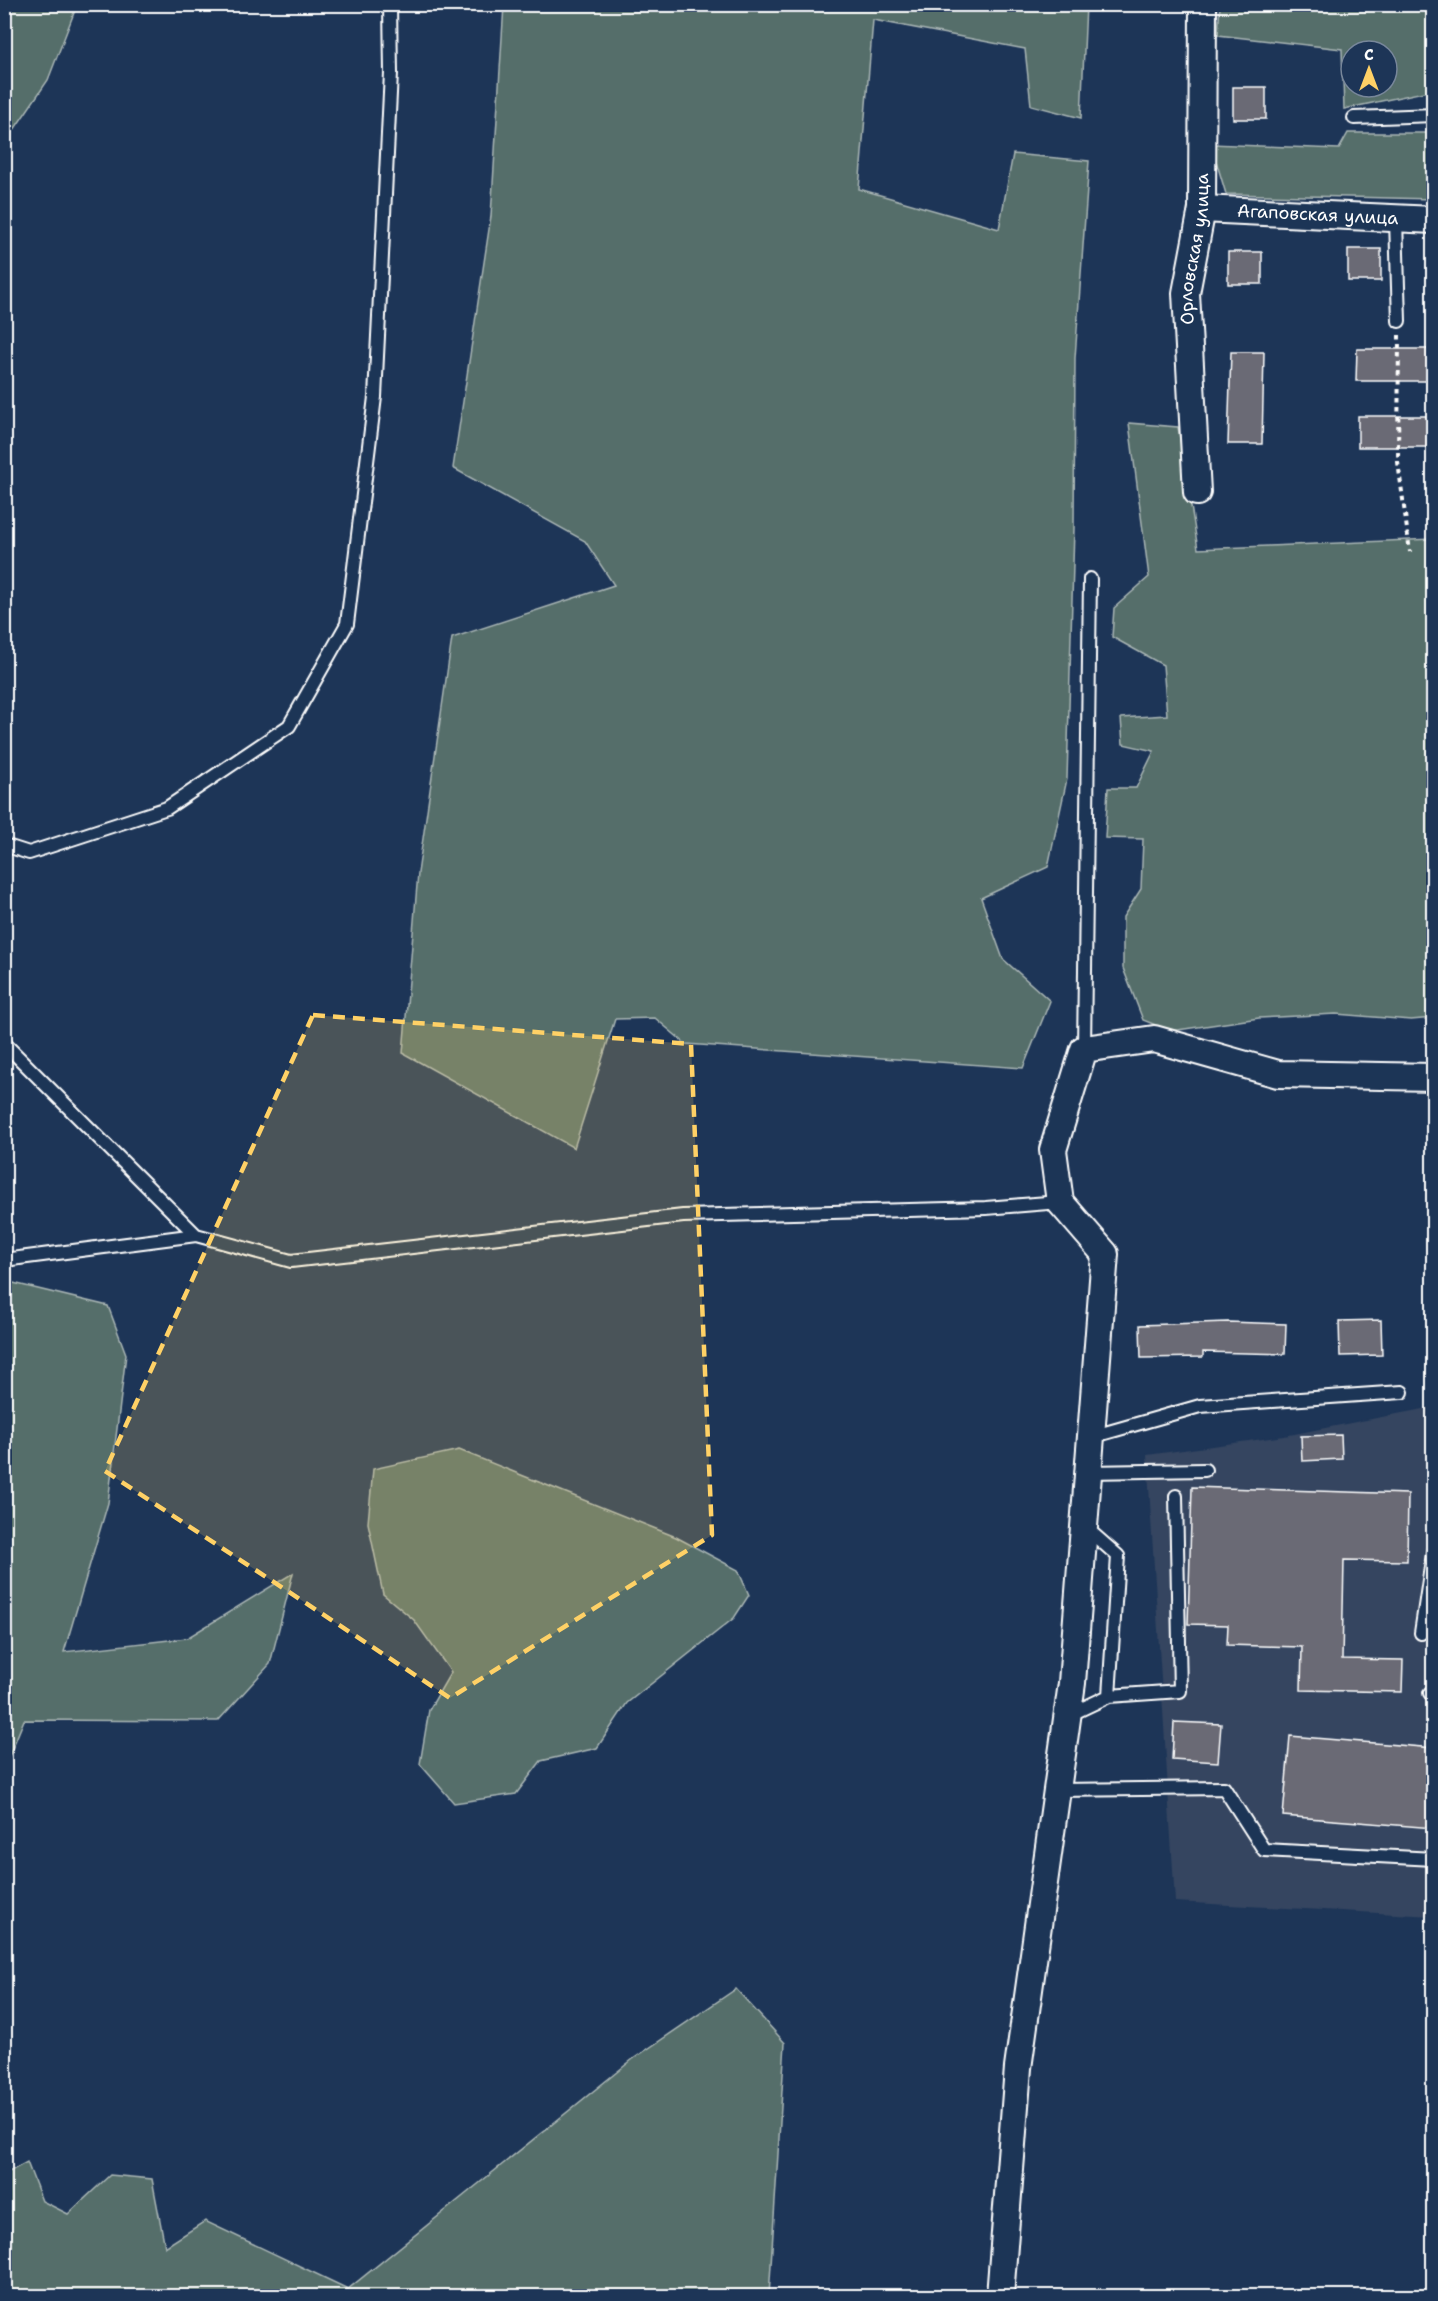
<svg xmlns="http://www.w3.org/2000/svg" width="1438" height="2301" font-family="'Shantell Sans',sans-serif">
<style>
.built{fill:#344560}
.green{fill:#556e6b;stroke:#aab6b5;stroke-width:1.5;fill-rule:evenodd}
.building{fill:#6b6a74;stroke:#fff;stroke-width:1.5}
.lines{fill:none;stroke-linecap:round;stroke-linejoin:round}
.service-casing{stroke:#fff;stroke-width:16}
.minor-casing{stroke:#fff;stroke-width:30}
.path{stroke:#fff;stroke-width:4;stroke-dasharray:4.5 4.5;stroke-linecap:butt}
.service{stroke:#1d3557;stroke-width:12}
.minor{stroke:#1d3557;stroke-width:26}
.marked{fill:#ffd166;fill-opacity:0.2;stroke:#ffd166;stroke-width:4.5;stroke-dasharray:12 8;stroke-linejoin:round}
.labels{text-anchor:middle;stroke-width:5;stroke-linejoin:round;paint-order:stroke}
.street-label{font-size:18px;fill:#fff;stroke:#1d3557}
</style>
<rect width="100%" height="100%" fill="#1d3557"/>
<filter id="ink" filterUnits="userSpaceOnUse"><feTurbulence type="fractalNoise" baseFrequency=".0167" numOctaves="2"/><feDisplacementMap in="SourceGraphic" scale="12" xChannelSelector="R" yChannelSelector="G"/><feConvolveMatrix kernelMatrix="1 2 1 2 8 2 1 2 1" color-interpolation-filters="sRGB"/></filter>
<g filter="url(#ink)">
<!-- built -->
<path class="built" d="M 1433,1407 L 1433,1916 L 1175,1902 L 1147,1455 L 1284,1436 Z"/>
<!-- green -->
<path class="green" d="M 5,4 L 77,5 L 48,80 L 5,143 Z
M 504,5 L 1086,5 L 1081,118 L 1031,105 L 1025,49 L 873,20 L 859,189 L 999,229 L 1013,154 L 1089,161 L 1075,358 L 1074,528 L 1067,779 L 1048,867 L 981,898 L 1003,959 L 1050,1001 L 1023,1068 L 686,1044 L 655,1018 L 615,1019 L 574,1148 L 403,1053 L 418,873 L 452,638 L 614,585 L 585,541 L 453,468 L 491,216 Z
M 1220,5 L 1433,5 L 1433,90 L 1344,109 L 1342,49 L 1218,35 ZM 1351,51 L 1387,51 L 1387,87 L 1351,87 Z
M 1348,133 L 1433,133 L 1433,199 L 1226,194 L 1211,144 L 1339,149 Z
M 1129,423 L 1178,427 L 1198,549 L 1433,539 L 1433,1018 L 1411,1020 L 1336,1014 L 1259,1018 L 1171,1031 L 1143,1020 L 1123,968 L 1123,917 L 1141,889 L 1143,839 L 1105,838 L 1108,788 L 1136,788 L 1154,751 L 1123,744 L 1121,718 L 1167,715 L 1163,665 L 1112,637 L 1114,608 L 1149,577 Z
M 5,1281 L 108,1306 L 126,1354 L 108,1503 L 64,1652 L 187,1638 L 293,1573 L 270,1664 L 218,1721 L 24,1720 L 5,1766 Z
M 459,1450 L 676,1537 L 738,1570 L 749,1595 L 734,1618 L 627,1703 L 597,1748 L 541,1761 L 516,1794 L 454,1803 L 420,1764 L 429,1710 L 451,1672 L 414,1620 L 383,1594 L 368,1523 L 373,1469 Z
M 736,1989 L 785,2043 L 769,2296 L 5,2296 L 5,2174 L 27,2162 L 42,2201 L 68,2214 L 110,2175 L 152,2179 L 165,2247 L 205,2221 L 348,2289 L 633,2059 Z"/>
<!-- building -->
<path class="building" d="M 1233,87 L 1266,87 L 1266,119 L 1233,119 Z
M 1348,249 L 1381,249 L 1381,281 L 1348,281 Z
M 1228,252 L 1262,252 L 1262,284 L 1228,284 Z
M 1357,349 L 1434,349 L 1434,381 L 1356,381 Z
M 1231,352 L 1264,352 L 1262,444 L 1228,444 Z
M 1358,416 L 1434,416 L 1434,447 L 1358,447 Z
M 1381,1320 L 1382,1355 L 1340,1356 L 1339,1321 Z
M 1228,1322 L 1286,1324 L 1285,1354 L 1203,1352 L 1203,1357 L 1141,1358 L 1140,1325 Z
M 1341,1435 L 1342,1459 L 1302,1461 L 1301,1436 Z
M 1192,1487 L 1408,1494 L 1407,1561 L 1344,1560 L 1342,1659 L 1403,1660 L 1402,1692 L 1301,1690 L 1302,1647 L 1227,1645 L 1228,1625 L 1188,1624 Z
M 1174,1722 L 1221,1724 L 1218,1762 L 1172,1759 Z
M 1290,1736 L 1434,1748 L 1434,1828 L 1283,1816 Z"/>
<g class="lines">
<!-- service casing -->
<g class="service-casing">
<path id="service" d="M 1354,118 L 1434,115
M 1396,219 L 1399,321
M 4,845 L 29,853 L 167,808 L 289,726 L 347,624 L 375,397 L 391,73 L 390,4
M 4,1043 L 196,1235 L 291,1261 L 683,1216 L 986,1208 L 1060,1202
M 1084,1049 L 1090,579
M 4,1260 L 196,1235
M 1091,1437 L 1200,1406 L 1402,1392
M 1088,1472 L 1205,1470
M 1421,1633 L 1434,1547
M 1430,1693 L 1434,1693
M 1109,1696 L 1180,1691 L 1176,1496
M 1069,1715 L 1109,1696 L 1118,1556 L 1085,1527
M 1058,1790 L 1224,1788 L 1264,1850 L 1434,1859"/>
</g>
<!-- minor casing -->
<g class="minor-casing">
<g id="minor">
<path id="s1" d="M 1202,209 L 1434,220"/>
<path id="s2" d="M 1197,492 L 1186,293 L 1202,209 L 1203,4"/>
<path d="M 1000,2296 L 1018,2068 L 1072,1683 L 1105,1254 L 1060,1202 L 1053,1150 L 1084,1049 L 1154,1039 L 1278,1074 L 1434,1077"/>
</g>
</g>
<!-- path -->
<path class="path" d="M 1399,335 L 1398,462 L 1410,552"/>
<!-- service -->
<use href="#service" class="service"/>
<!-- minor -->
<use href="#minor" class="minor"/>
</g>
</g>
<!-- marked area -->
<path class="marked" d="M 313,1015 L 691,1044 L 712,1535 L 450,1698 L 105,1471 Z"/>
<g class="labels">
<!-- street labels -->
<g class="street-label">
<text dy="6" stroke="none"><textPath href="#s1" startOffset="116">Агаповская улица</textPath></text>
<text dy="6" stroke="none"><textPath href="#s2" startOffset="244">Орловская улица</textPath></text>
</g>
</g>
<!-- margin -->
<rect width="1438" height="2301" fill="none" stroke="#1d3557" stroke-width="24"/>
<rect x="12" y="12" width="1414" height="2277" fill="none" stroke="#fff" stroke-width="2" filter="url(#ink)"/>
<!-- north arrow -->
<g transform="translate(1369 69)"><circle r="28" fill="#1d3557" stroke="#77869a" stroke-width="1.5"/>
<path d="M0-4.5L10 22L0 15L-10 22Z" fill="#ffd166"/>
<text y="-9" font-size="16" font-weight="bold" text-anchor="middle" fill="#ffffff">С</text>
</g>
</svg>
